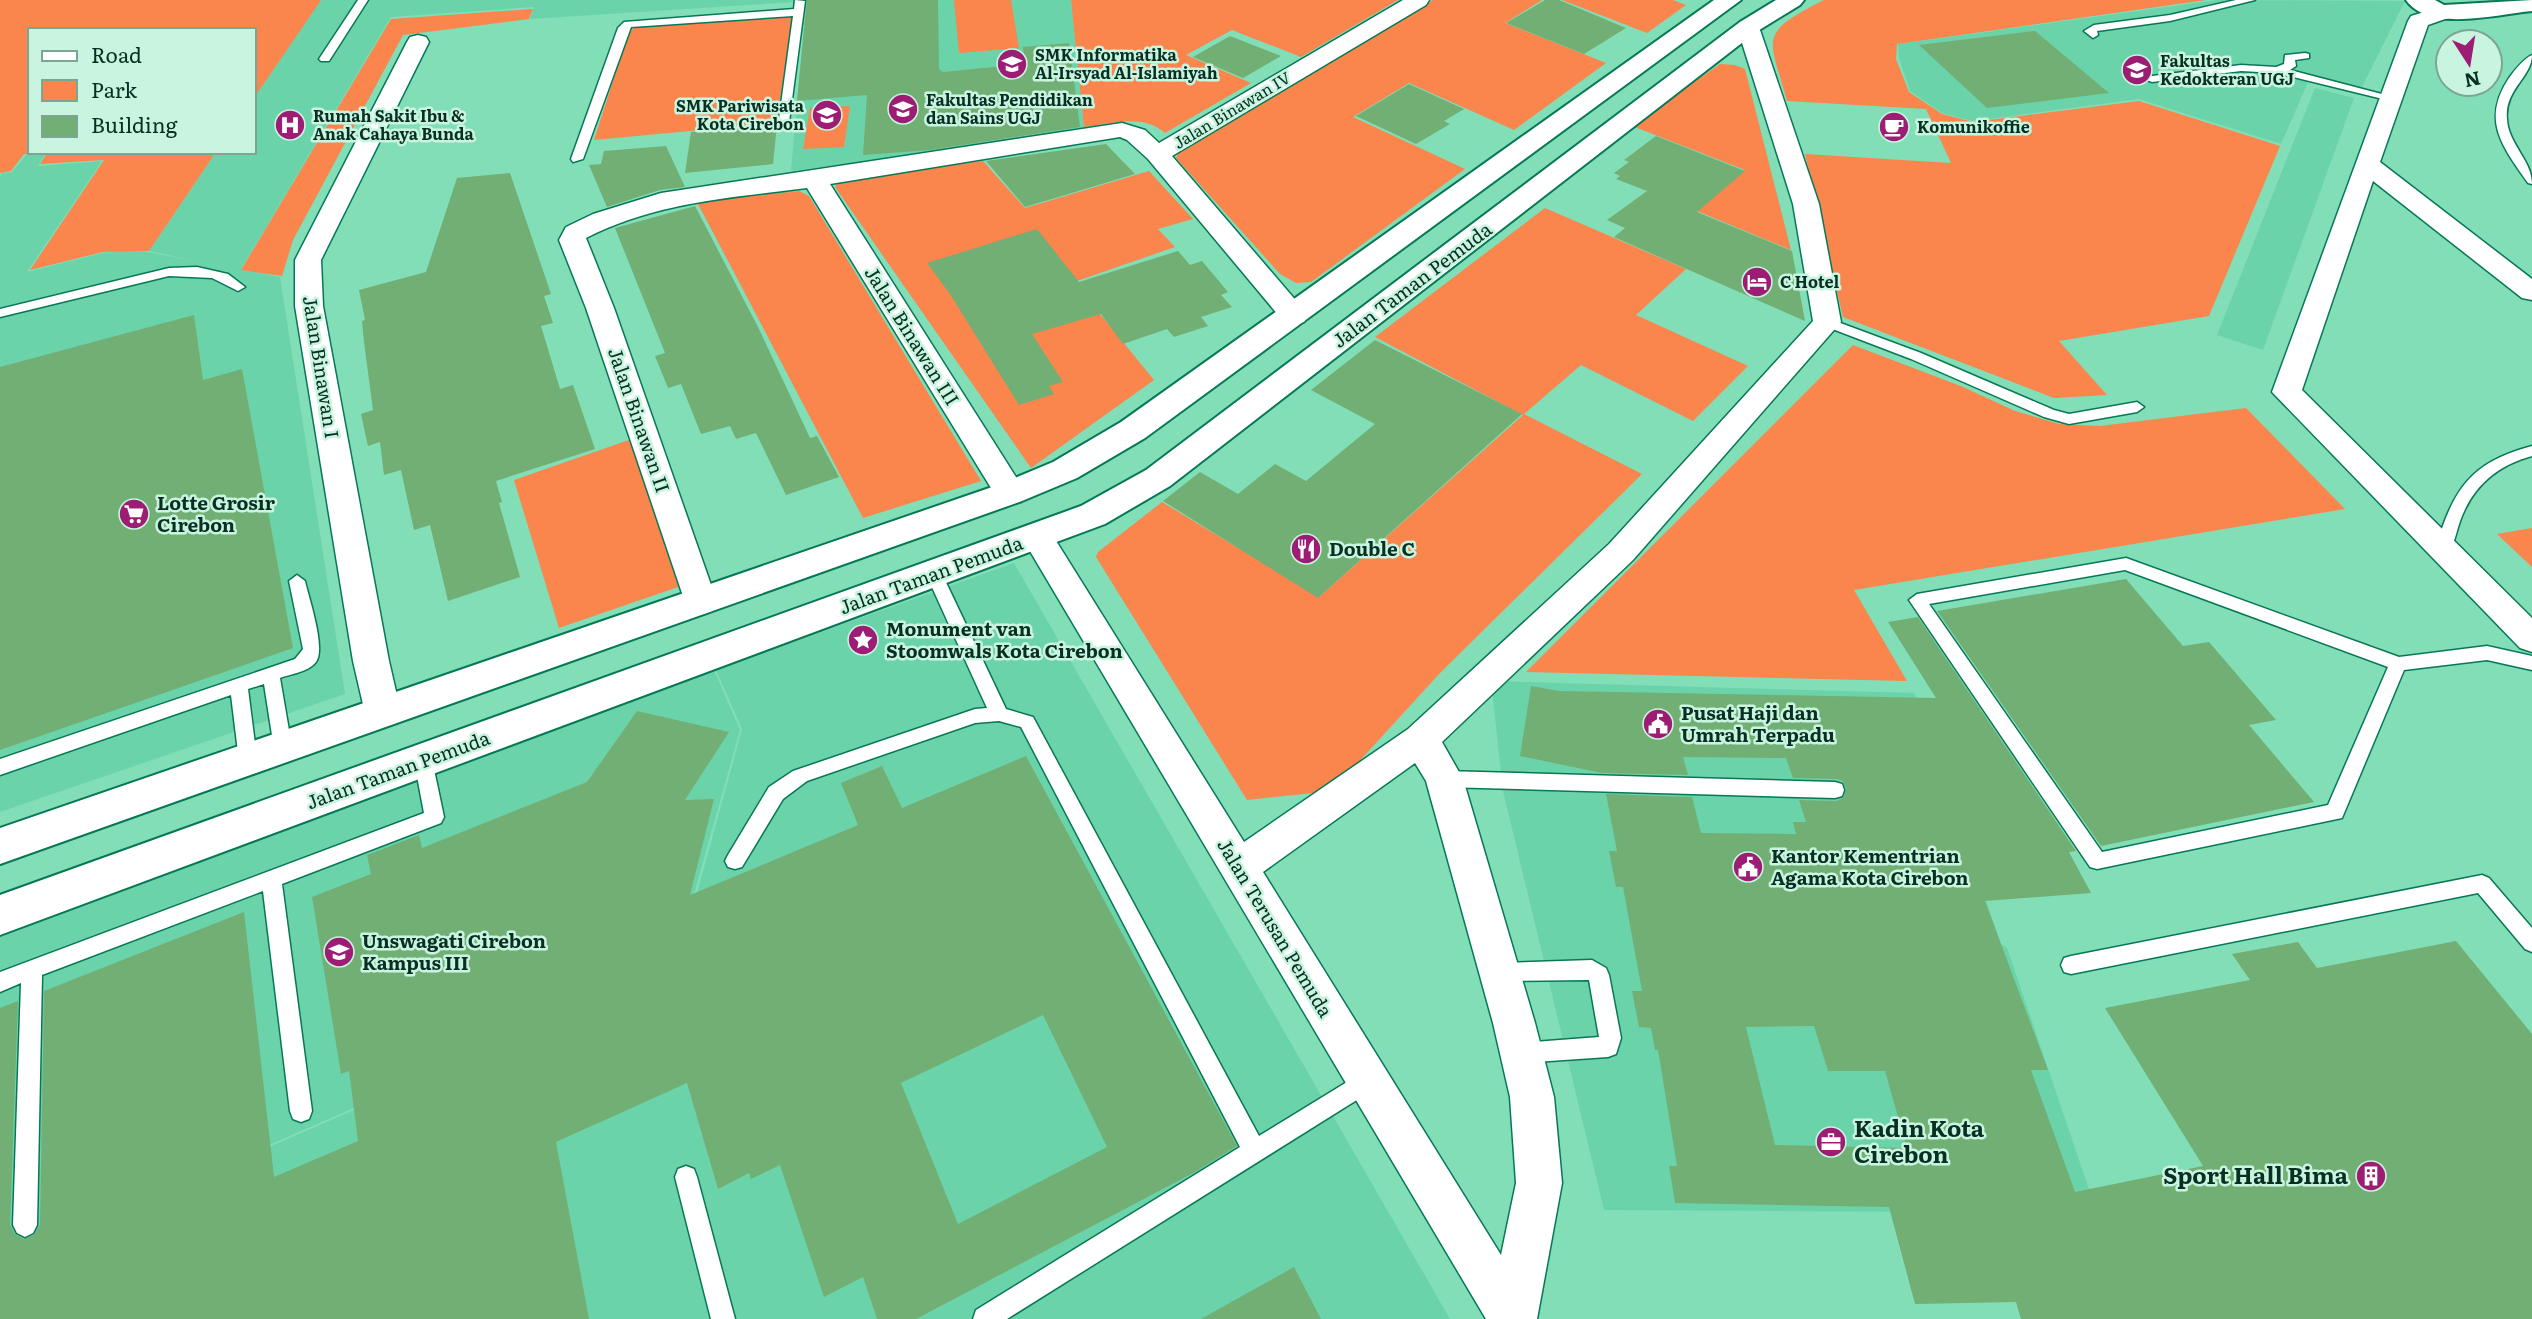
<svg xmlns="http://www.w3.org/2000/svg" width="2532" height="1319" font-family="Literata,serif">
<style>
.built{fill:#6bd3a9}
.green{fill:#fa854d}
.building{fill:#72af74;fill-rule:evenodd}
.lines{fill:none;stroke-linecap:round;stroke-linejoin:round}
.service-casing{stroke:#067856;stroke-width:3}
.minor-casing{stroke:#067856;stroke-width:3}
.tertiary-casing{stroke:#067856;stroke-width:4}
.service{fill:#fff;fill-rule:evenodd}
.minor{fill:#fff;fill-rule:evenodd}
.tertiary{fill:#fff;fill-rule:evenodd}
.labels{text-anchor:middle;stroke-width:5;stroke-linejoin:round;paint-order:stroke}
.far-poi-label{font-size:16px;font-weight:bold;fill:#073022;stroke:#c9f4e0;text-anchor:start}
.far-street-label{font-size:16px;fill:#073022;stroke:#c9f4e0}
.street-label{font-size:19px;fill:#073022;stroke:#c9f4e0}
.poi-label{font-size:19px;font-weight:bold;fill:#073022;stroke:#c9f4e0;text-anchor:start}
.near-poi-label{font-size:23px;font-weight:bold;fill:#073022;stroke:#c9f4e0;text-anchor:start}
</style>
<rect width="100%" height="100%" fill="#81deb7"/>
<!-- built -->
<path class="built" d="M 320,0 L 794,0 L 794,2 L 530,19 L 534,7 L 391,17 L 241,269 L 280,277 L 345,694 L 0,812 L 0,177 L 2,173 L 12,172 L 26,155 L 46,153 L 38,166 L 102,161 L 27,272 L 103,253 L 125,251 L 147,252 L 196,261 L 149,251 L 216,152 L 254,152 L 254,98 Z
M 806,0 L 1071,0 L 1084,127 L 947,151 L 791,171 Z
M 2217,0 L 2405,1 L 2358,95 L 2308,82 L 2281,144 L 2139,99 L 1973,121 L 1942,113 L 1910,91 L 1899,58 L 1898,44 Z
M 2315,88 L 2354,98 L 2263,350 L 2217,335 Z
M 1014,563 L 1450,1319 L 0,1319 L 0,1264 L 676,970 L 742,729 L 716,670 Z
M 714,670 L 740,730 L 673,969 L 0,1262 L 0,935 Z
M 1491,681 L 1914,693 L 2001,944 L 2007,948 L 2097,1213 L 1604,1210 L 1503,791 Z"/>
<!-- green -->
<path class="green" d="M 0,0 L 321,0 L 254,98 L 254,30 L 30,30 L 30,152 L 216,152 L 149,251 L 103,252 L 30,270 L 104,160 L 40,164 L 48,152 L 24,154 L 11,171 L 0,173 Z
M 954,0 L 1011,0 L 1019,48 L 959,53 Z
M 1071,0 L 1398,0 L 1301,57 L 1232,30 L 1186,55 L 1251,83 L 1165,133 C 1142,113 1112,124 1084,127 Z
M 1433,0 L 1542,0 L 1505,23 L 1606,63 L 1514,130 L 1409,83 L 1353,117 L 1465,169 L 1311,282 L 1296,283 L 1280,274 L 1176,158 L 1178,153 L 1312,74 L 1330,60 Z
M 1562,0 L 1673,0 L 1686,5 L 1647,33 Z
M 1824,0 L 2206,0 L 1897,44 L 1896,59 L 1909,92 L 1942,114 L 1973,122 L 2139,101 L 2280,146 L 2209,316 L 2059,341 L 2107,395 L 2054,398 L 1843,317 L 1805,154 L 1951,163 L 1926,109 L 1787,101 C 1769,36 1757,34 1824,0 Z
M 533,9 L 529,19 L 403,35 L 293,240 L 282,276 L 241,270 L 391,19 Z
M 794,14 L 776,123 L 594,140 L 628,34 L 637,25 Z
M 1720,64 L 1735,65 L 1745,69 L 1791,250 L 1697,211 L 1745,170 L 1632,126 Z
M 850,106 L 844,147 L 803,149 L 810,108 Z
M 983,161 L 1025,208 L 1149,171 L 1193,219 L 1158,229 L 1175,247 L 1074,282 L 1154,380 L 1031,468 L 835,187 L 841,179 Z
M 799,191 L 809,196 L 981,481 L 863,518 L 697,202 Z
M 1545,208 L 1686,269 L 1636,315 L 1748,366 L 1693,421 L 1581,365 L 1524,414 L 1642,474 L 1440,673 L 1332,791 L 1247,800 L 1096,557 L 1098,552 L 1162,502 L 1319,597 L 1523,415 L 1375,337 Z
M 1853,345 L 1963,387 L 2015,411 L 2059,424 L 2100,426 L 2246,408 L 2345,509 L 1854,590 L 1907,681 L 1526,672 Z
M 629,440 L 681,586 L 559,628 L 514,480 Z
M 2532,528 L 2532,567 L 2497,534 Z"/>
<!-- building -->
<path class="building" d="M 807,0 L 938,0 L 939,69 L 943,72 L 1024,64 L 1023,47 L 1069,43 L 1080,127 L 930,150 L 863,155 L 867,95 L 797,101 Z
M 1545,0 L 1559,0 L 1626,28 L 1584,54 L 1506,23 Z
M 2035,31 L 2109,93 L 1987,108 L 1919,45 Z
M 1230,36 L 1281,56 L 1243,78 L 1193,57 Z
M 1409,84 L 1464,109 L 1444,121 L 1450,124 L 1416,144 L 1356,116 Z
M 777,125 L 773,164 L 685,173 L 691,132 Z
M 1656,136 L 1745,171 L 1697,212 L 1792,251 L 1805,321 L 1614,237 L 1625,228 L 1607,220 L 1647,191 L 1616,179 L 1620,176 L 1614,173 L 1629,162 L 1624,160 Z
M 1106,144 L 1135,174 L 1025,207 L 986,161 Z
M 666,146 L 685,187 L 660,190 L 607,207 L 589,165 L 601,164 L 604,151 Z
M 510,173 L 551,294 L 544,296 L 553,323 L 541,326 L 560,389 L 573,385 L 595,449 L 496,481 L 502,502 L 499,503 L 520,577 L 448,601 L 430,525 L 414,530 L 401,470 L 384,475 L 380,442 L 368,446 L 361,414 L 373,410 L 364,342 L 362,321 L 365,320 L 359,290 L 426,272 L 457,178 Z
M 695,206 L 758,327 L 810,438 L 817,436 L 839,477 L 786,495 L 756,433 L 736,439 L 730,426 L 701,434 L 681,384 L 668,388 L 655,356 L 665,353 L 615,228 Z
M 1037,229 L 1079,282 L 1178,251 L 1190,265 L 1202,261 L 1228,292 L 1221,295 L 1232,307 L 1201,317 L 1208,326 L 1174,337 L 1167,329 L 1123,344 L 1101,314 L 1032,334 L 1063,382 L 1049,386 L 1054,394 L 1019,405 L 950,294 L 927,263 Z
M 194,315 L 203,380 L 242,369 L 293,648 L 0,750 L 0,367 Z
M 1375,340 L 1522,414 L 1318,598 L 1163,501 L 1200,472 L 1238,494 L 1275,464 L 1306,481 L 1375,424 L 1311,390 Z
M 2126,579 L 2183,646 L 2209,642 L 2276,720 L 2249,725 L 2314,802 L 2101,846 L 1937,611 Z
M 1918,617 L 2076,851 L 2069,852 L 2091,893 L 1985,901 L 2048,1070 L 2031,1070 L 2075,1192 L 2203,1166 L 2105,1008 L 2250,980 L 2232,954 L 2298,942 L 2317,968 L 2456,941 L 2532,1034 L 2532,1319 L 2021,1319 L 2016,1302 L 1915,1304 L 1889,1207 L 1675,1203 L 1669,1166 L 1677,1166 L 1658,1050 L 1655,1050 L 1651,1028 L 1639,1027 L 1632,991 L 1642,991 L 1623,887 L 1616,887 L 1609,851 L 1617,851 L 1606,794 L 1692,797 L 1701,833 L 1796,834 L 1793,822 L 1806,822 L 1799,800 L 1836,801 L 1844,797 L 1846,789 L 1843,781 L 1836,779 L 1793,778 L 1786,758 L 1683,757 L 1688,775 L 1602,773 L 1520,756 L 1531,686 L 1559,691 L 1936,698 L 1888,622 ZM 1814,1026 L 1828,1071 L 1885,1071 L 1907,1148 L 1775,1145 L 1746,1027 Z
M 637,711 L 729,732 L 685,800 L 714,799 L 690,895 L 858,825 L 841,783 L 882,766 L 902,808 L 1026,756 L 1237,1146 L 1195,1172 L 916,1319 L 877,1319 L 863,1277 L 824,1297 L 780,1165 L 751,1179 L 749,1173 L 718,1189 L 687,1083 L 556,1142 L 589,1319 L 0,1319 L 0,1008 L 18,1001 L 10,1225 L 15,1234 L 24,1239 L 34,1235 L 40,1225 L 44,991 L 244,912 L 274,1177 L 358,1141 L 349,1071 L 341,1074 L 312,897 L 371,874 L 367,855 L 419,835 L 422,848 L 587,782 ZM 1043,1015 L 1107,1147 L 958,1224 L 901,1083 Z
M 1294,1267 L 1321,1319 L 1201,1319 Z"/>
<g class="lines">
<!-- service casing -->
<g class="service-casing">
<path id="service" d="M 358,0 L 368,0 L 329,61 L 321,61 L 319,59 Z
M 795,0 L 805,1 L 789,122 L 779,119 L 793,16 L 631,27 L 583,159 L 573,162 L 571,159 L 618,28 L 624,22 L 794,9 Z
M 2236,0 L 2255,0 L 2170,21 L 2097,31 L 2098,35 L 2093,38 L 2084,31 L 2094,25 L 2170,15 Z
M 2305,53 L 2309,54 L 2309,58 L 2295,60 L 2296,66 L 2290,70 L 2397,98 L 2391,101 L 2277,73 L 2241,71 L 2152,82 L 2139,77 L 2145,74 L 2152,76 L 2241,65 L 2276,67 L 2284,64 L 2285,55 Z
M 2532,55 C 2532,77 2504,90 2507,119 C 2508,144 2532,160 2532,184 L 2528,183 C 2502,146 2481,120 2509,78 C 2515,70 2523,59 2532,55 Z
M 197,267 L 228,274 L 245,287 L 238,291 L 212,278 L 169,276 L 0,317 L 0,309 L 169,268 Z
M 1827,318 L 1921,353 L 2054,410 L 2069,414 L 2137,402 L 2144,407 L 2137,412 L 2069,424 L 2044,417 L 1911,359 L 1822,325 L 1822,319 Z
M 2532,446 L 2532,456 C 2499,465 2475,484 2462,516 C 2457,528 2455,542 2449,553 L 2437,553 L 2435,549 C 2454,489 2469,463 2532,446 Z
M 2126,558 L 2399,657 L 2487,646 L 2532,656 L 2532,670 L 2487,660 L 2404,670 L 2342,818 L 2097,869 L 2090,867 L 1909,600 L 1917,594 ZM 2125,570 L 2388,667 L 2328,805 L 2102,852 L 1929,604 Z
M 934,568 L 942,574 L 1006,709 L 1033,717 L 1259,1136 L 1360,1074 L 1368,1071 L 1376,1074 L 1379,1081 L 1376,1088 L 1007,1319 L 973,1319 L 976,1310 L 1240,1147 L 1021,727 L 999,721 L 975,723 L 807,781 L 783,799 L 742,867 L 735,869 L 728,867 L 725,861 L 728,855 L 769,787 L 793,771 L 975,709 L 987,708 L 926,574 Z
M 297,575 L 305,581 C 309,599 326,648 316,662 C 308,672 291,674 280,678 L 292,748 L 290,753 L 283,755 L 276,753 L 274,748 L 264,684 L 248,689 L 257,760 L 255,765 L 248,768 L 241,765 L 239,760 L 231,695 L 0,775 L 0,759 L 295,659 L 303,649 L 289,581 Z
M 423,752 L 430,755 L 432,760 L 444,817 L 441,823 L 282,884 L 312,1111 L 309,1119 L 301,1122 L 293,1119 L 290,1111 L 263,891 L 42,975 L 37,1225 L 33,1233 L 25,1237 L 17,1233 L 13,1225 L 21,983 L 0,992 L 0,972 L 424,813 L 414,760 L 416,755 Z
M 1444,771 L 1835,782 L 1842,784 L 1844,790 L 1842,796 L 1835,798 L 1444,787 L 1437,784 L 1435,779 L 1437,774 Z
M 2482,875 L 2489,878 L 2532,928 L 2532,952 L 2525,949 L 2478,893 L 2071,974 L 2064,972 L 2061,965 L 2064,958 L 2071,956 Z
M 1592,960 L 1606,968 L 1609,975 L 1621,1038 L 1616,1054 L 1608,1057 L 1522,1063 L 1514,1060 L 1511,1053 L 1514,1046 L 1522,1043 L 1599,1037 L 1589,980 L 1500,981 L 1493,979 L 1490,972 L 1493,965 L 1500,963 Z
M 686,1166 L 694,1169 L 697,1177 L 735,1319 L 711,1319 L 675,1177 L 678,1169 Z"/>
</g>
<!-- minor casing -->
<g class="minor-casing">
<path id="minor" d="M 1403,0 L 1429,0 L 1426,5 L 1172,156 L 1304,310 L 1308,316 L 1304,322 L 1294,324 L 1284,322 L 1148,159 L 1127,140 L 1120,137 L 830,184 L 1021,485 L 1026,493 L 1021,501 L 1010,504 L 999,501 L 807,188 C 731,198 656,202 586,238 L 614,308 L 717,602 L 712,611 L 700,615 L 688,611 L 586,308 L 559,240 L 566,227 L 593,214 L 661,193 L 1122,123 L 1145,130 L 1159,143 Z
M 2440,7 L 2448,8 L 2451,13 L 2448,18 L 2428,25 L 2380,162 L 2532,279 L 2532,300 L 2522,298 L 2373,181 L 2302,390 L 2532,618 L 2532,652 L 2520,648 L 2272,392 L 2408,21 L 2411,16 Z
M 1748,20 L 1756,22 L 1759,27 L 1819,204 L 1841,322 L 1633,560 L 1442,742 L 1463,779 L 1535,1023 L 1554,1097 L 1562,1183 L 1537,1319 L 1486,1319 L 1021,536 L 1026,528 L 1037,524 L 1048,528 L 1244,842 L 1408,729 L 1609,544 L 1813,321 L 1793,204 L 1737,27 L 1740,22 ZM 1415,763 L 1426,781 L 1493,1023 L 1510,1097 L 1516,1183 L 1501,1255 L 1263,872 Z
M 418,35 L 426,37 L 429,42 L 321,260 L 323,306 L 389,661 L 401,713 L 396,723 L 383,727 L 370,723 L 365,713 L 353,661 L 295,306 L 295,260 L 407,42 L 410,37 Z"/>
</g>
<!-- tertiary casing -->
<g class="tertiary-casing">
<path id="tertiary" d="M 1714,0 L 1741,0 L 1145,438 L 1077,478 L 1022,501 L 0,864 L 0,828 L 998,485 L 1053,462 L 1121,422 Z
M 1776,0 L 1804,0 L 1800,5 L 1756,32 L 1170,486 L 1105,524 L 0,935 L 0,895 L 1081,506 L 1146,470 L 1740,22 Z
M 2406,0 L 2435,0 L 2444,5 L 2532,0 L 2532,11 C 2498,14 2429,33 2406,0 Z"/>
</g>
<!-- service -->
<use href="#service" class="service"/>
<!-- minor -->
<use href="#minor" class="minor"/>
<!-- tertiary -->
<use href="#tertiary" class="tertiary"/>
</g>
<!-- icons -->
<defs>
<g id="school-disc" transform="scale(1.575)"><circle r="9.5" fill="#9c1d73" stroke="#c9f4e0"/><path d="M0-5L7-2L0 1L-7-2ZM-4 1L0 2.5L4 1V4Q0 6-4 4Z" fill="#fff"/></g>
<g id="university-disc" transform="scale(1.575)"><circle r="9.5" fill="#9c1d73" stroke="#c9f4e0"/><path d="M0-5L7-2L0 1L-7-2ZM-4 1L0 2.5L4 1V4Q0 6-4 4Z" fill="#fff"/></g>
<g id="hospital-disc" transform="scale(1.575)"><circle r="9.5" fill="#9c1d73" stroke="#c9f4e0"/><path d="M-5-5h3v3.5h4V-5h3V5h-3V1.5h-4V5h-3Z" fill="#fff"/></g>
<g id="cafe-disc" transform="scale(1.575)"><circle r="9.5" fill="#9c1d73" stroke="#c9f4e0"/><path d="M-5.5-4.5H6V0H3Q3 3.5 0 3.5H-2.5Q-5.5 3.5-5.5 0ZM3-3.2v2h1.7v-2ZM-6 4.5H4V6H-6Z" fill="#fff"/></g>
<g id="hotel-disc" transform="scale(1.575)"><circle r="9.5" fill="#9c1d73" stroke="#c9f4e0"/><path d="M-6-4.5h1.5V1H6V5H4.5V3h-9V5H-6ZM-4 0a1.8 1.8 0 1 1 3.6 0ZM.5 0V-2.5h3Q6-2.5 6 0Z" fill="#fff"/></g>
<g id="supermarket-disc" transform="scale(1.575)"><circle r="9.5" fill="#9c1d73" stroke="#c9f4e0"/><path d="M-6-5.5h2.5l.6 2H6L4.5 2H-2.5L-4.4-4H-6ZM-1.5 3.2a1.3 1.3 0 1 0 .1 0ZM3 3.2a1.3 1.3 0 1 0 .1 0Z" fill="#fff"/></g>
<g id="restaurant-disc" transform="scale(1.575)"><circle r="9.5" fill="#9c1d73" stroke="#c9f4e0"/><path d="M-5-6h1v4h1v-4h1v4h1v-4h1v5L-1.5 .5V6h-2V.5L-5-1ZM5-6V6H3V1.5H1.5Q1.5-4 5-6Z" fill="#fff"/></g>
<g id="sight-disc" transform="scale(1.575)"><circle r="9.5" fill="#9c1d73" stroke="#c9f4e0"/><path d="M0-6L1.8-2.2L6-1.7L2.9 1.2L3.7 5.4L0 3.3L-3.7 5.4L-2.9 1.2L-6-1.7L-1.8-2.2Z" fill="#fff"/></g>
<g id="civic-disc" transform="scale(1.575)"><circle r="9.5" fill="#9c1d73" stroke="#c9f4e0"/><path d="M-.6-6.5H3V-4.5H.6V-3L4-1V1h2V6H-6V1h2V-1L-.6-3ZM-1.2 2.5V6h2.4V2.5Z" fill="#fff"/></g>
<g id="office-disc" transform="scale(1.575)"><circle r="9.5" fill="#9c1d73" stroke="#c9f4e0"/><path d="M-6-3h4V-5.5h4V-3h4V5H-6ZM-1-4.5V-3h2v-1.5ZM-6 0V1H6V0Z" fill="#fff"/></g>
<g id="building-disc" transform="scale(1.575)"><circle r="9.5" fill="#9c1d73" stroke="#c9f4e0"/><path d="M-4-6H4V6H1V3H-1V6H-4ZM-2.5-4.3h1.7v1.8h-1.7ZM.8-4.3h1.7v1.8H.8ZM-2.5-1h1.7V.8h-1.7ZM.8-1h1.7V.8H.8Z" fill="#fff"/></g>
</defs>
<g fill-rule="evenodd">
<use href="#school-disc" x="1012" y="64"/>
<use href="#university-disc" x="2137" y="70"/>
<use href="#university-disc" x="903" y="109"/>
<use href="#school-disc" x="827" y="115"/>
<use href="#hospital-disc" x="290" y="125"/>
<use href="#cafe-disc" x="1894" y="127"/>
<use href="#hotel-disc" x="1757" y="282"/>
<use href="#supermarket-disc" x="134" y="514"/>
<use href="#restaurant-disc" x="1306" y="549"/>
<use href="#sight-disc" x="863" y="640"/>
<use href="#civic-disc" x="1658" y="724"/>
<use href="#civic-disc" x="1748" y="867"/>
<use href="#university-disc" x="339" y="952"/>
<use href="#office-disc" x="1831" y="1142"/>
<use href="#building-disc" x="2371" y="1176"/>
</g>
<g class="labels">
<!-- far-poi labels -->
<g class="far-poi-label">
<text x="1035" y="61">SMK Informatika<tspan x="1035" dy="18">Al-Irsyad Al-Islamiyah</tspan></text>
<text x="2160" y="67">Fakultas<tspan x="2160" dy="18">Kedokteran UGJ</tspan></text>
<text x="926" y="106">Fakultas Pendidikan<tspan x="926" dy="18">dan Sains UGJ</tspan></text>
<text x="804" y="112" text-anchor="end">SMK Pariwisata<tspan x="804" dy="18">Kota Cirebon</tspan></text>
<text x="313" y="122">Rumah Sakit Ibu &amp;<tspan x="313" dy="18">Anak Cahaya Bunda</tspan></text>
<text x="1917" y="133">Komunikoffie</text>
<text x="1780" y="288">C Hotel</text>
</g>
<!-- far-street labels -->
<g class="far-street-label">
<text transform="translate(1232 110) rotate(-31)" y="6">Jalan Binawan IV</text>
</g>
<!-- street labels -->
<g class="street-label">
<text transform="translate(1412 285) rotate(-37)" y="7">Jalan Taman Pemuda</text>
<text transform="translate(912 336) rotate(58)" y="7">Jalan Binawan III</text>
<text transform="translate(321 367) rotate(81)" y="7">Jalan Binawan I</text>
<text transform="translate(639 420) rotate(71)" y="7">Jalan Binawan II</text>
<text transform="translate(931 575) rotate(-20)" y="7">Jalan Taman Pemuda</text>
<text transform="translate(398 770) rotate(-20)" y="7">Jalan Taman Pemuda</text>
<text transform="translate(1275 928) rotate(59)" y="7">Jalan Terusan Pemuda</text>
</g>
<!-- poi labels -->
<g class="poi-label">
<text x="157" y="510">Lotte Grosir<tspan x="157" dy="22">Cirebon</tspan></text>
<text x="1329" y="556">Double C</text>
<text x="886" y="636">Monument van<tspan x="886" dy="22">Stoomwals Kota Cirebon</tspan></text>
<text x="1681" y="720">Pusat Haji dan<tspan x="1681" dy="22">Umrah Terpadu</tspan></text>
<text x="1771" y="863">Kantor Kementrian<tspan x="1771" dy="22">Agama Kota Cirebon</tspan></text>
<text x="362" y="948">Unswagati Cirebon<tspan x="362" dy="22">Kampus III</tspan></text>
</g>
<!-- near-poi labels -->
<g class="near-poi-label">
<text x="1854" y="1137">Kadin Kota<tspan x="1854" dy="26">Cirebon</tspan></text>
<text x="2348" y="1184" text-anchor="end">Sport Hall Bima</text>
</g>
</g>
<!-- legend -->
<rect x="28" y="28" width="228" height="126" fill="#c9f4e0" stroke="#7ba694" stroke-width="2"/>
<rect x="42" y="51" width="35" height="10" fill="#ffffff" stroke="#7ba694" stroke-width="2"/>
<text x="91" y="63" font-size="21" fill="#073022">Road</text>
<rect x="42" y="80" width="35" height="21" fill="#fa854d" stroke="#7ba694" stroke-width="2"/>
<text x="91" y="98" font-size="21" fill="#073022">Park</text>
<rect x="42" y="116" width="35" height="21" fill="#72af74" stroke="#7ba694" stroke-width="2"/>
<text x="91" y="133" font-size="21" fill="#073022">Building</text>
<!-- north arrow -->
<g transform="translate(2469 63) rotate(168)"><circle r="33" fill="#c9f4e0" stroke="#7ba694" stroke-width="2"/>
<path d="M0-5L12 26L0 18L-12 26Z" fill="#9c1d73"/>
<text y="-10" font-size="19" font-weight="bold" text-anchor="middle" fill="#073022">N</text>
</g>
</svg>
